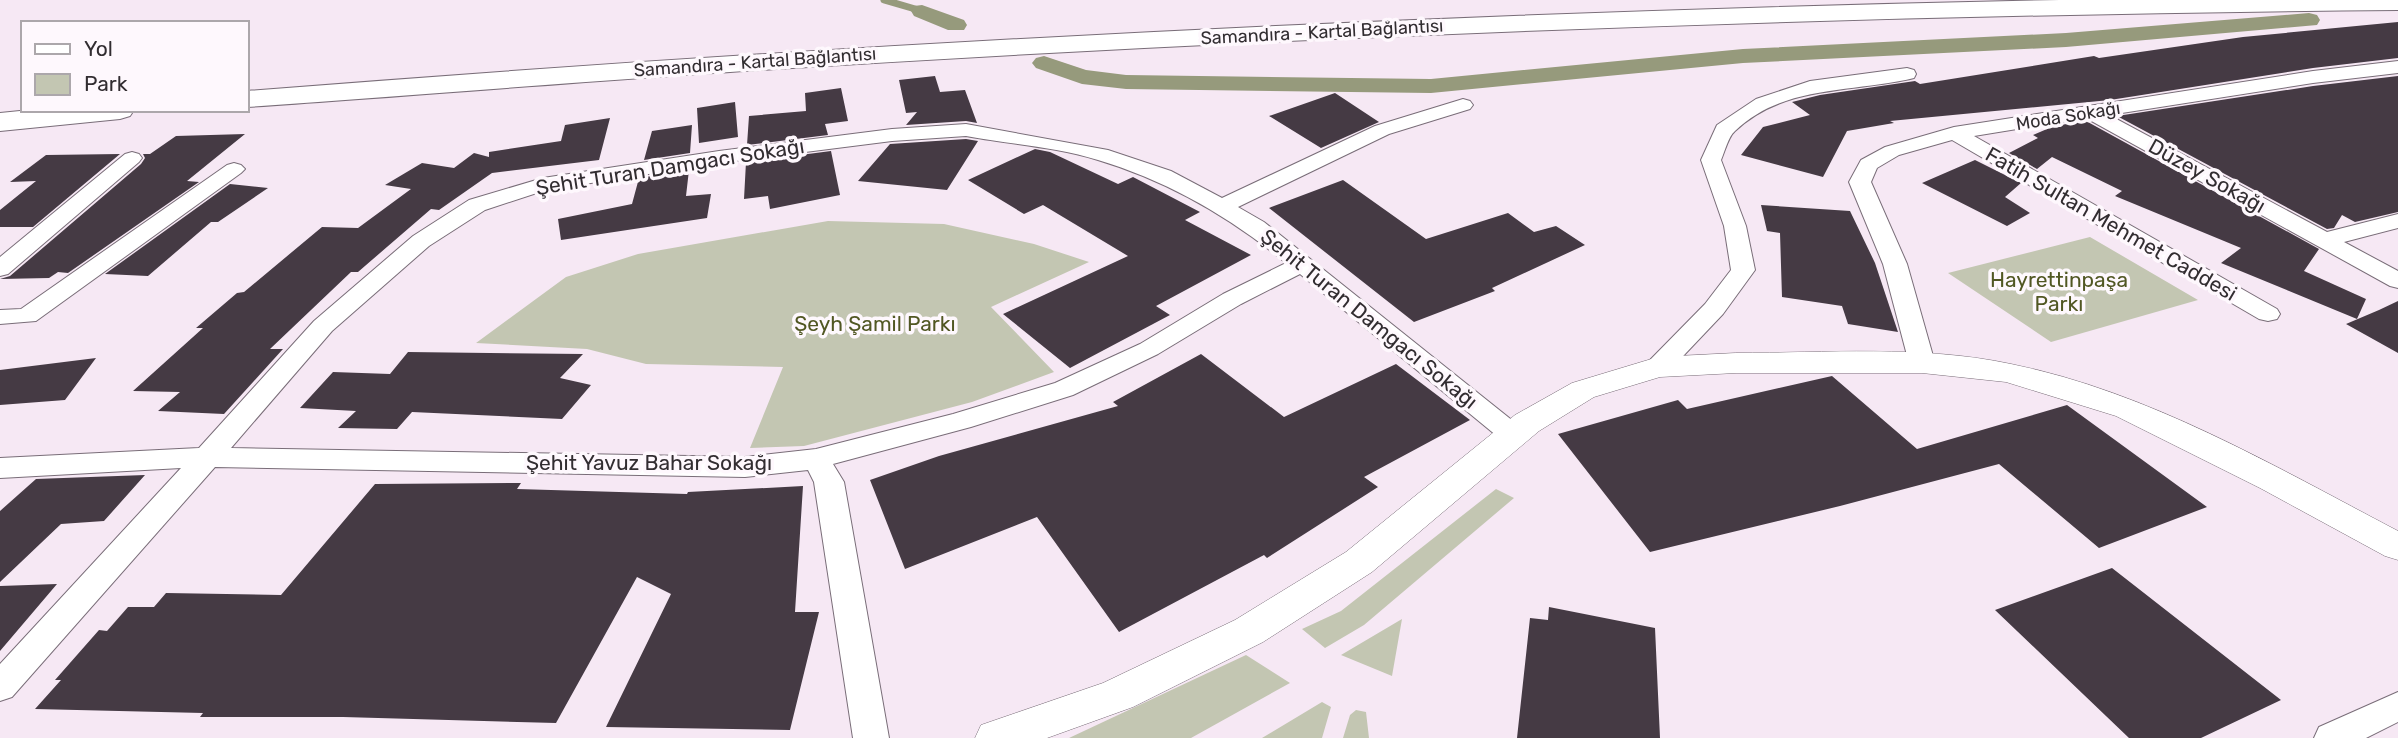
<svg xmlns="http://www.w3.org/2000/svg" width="2398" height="738" font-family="Rubik,sans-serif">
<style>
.green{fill:#c3c6b2}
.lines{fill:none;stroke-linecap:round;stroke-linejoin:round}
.stream{stroke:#969a7c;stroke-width:7}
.canal{fill:#969a7c;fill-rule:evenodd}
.building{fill:#453a44}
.minor-casing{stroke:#796d78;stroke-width:2}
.tertiary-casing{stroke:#796d78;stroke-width:1}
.motorway-casing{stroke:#796d78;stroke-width:2}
.minor{fill:#fff;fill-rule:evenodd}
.tertiary{fill:#fff;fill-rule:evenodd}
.motorway{fill:#fff;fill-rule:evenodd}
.labels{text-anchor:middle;stroke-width:7;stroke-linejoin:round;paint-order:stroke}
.far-street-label{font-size:18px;fill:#322d31;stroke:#fef8fd}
.street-label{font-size:21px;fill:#322d31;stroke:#fef8fd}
.park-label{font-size:21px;fill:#515723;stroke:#fef8fd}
</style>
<rect width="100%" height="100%" fill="#f6e8f4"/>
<!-- green -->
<path class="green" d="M 828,221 L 944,224 L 1034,244 L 1089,262 L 991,307 L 1054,372 L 972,402 L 804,446 L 750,448 L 783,367 L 646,364 L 587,349 L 476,343 L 566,277 L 638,254 Z
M 2090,237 L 2198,300 L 2051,342 L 1948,273 Z
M 1496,489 L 1514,498 L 1364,625 L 1325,648 L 1302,629 L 1341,611 Z
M 1402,619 L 1392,676 L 1341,655 Z
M 1246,655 L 1290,683 L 1191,738 L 1069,738 Z
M 1322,702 L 1331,707 L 1322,738 L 1262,738 Z
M 1356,710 L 1366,712 L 1369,738 L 1343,738 L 1350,715 Z"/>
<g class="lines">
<!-- stream -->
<path class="stream" d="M 884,0 L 922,11"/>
<!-- canal -->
<path class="canal" d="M 922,5 L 964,20 L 967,25 L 964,30 L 948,30 L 914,16 L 911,11 L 914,6 Z
M 2309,13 L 2317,15 L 2320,20 L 2317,25 L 2066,47 L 1743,63 L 1431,93 L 1126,89 L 1082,84 L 1036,68 L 1032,63 L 1036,58 L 1044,56 L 1086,70 L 1126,75 L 1431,79 L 1743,49 L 2066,33 Z"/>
</g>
<!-- building -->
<path class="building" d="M 2398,22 L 2398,58 L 2313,68 L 2110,100 L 1890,121 L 1894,123 L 1847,131 L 1823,177 L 1741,155 L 1763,127 L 1810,115 L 1792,102 L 1820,95 L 1915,81 L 1920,84 L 2094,56 L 2099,58 L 2243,37 Z
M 935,76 L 940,92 L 965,90 L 977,123 L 966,121 L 906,125 L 917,112 L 906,113 L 899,80 Z
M 2398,76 L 2398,212 L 2355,222 L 2342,215 L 2334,228 L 2327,229 L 2117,116 L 2313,86 Z
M 841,88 L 848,121 L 825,124 L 828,135 L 747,145 L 749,116 L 806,111 L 805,93 Z
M 1335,93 L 1379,122 L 1321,148 L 1269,116 Z
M 735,102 L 738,137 L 699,143 L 697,108 Z
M 610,118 L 599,160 L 492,173 L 439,210 L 431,209 L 358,272 L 351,272 L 270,349 L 283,349 L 224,414 L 158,411 L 180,392 L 133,391 L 203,328 L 196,328 L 237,293 L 244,292 L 322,227 L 358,228 L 411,189 L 385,185 L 422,163 L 454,168 L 474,153 L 489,157 L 489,152 L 561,141 L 565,125 Z
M 2086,121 L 2319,249 L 2304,271 L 2366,299 L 2357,319 L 2221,263 L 2241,248 L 2115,196 L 2122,191 L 2052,157 L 2037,169 L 2009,153 L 2038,138 L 2033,135 L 2054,126 Z
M 692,125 L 690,153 L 644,160 L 652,131 Z
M 245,134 L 187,181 L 199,182 L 68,273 L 58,272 L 49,278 L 0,279 L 10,276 L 141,164 L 145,158 L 143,154 L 150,154 L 176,136 Z
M 966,139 L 978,141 L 947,190 L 858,181 L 890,144 Z
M 1035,149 L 1050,152 L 1118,184 L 1133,177 L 1200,212 L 1185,220 L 1251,255 L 1156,306 L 1170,315 L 1070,368 L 1003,314 L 1128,256 L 1043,205 L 1024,214 L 968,180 Z
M 831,151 L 840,195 L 770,209 L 768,196 L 744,199 L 746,162 Z
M 120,154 L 33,227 L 0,227 L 0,210 L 36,181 L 10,182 L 46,155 Z
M 1975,160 L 2021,183 L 2005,197 L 2030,213 L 2007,226 L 1922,183 Z
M 689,170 L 686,196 L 711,194 L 707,218 L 561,240 L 558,219 L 632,204 L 639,178 Z
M 1343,180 L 1426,239 L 1508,213 L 1534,232 L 1556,226 L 1585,245 L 1492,288 L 1495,291 L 1414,322 L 1269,208 Z
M 230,184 L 268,188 L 218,222 L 211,222 L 148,276 L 105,274 Z
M 1761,205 L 1850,211 L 1875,263 L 1898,332 L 1848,324 L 1842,306 L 1782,297 L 1780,233 L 1767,231 Z
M 2398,301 L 2398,353 L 2346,324 L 2379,310 Z
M 408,352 L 583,354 L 560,378 L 591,385 L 562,419 L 412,412 L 397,429 L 338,428 L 356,411 L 300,408 L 333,372 L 390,374 Z
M 1201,354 L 1284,417 L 1396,364 L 1470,420 L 1364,477 L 1378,487 L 1267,558 L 1264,555 L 1119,632 L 1037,517 L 905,569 L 870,480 L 939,456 L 1118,406 L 1113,402 Z
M 96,358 L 65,400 L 0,405 L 0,370 Z
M 1832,376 L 1917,449 L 2067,405 L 2207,507 L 2099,548 L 1999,464 L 1840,506 L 1650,552 L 1558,434 L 1678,400 L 1687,409 Z
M 145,475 L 104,521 L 61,524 L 0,582 L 0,511 L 36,479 Z
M 521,483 L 517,489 L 687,494 L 688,492 L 803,486 L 795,612 L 819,612 L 790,730 L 606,727 L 671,594 L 637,577 L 556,723 L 343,717 L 200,717 L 203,713 L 35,709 L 61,680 L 55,680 L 99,630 L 107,631 L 128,607 L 154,607 L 166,593 L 281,595 L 375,484 Z
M 2112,568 L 2281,700 L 2201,738 L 2129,738 L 1995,610 Z
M 57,584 L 0,651 L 0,586 Z
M 1549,607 L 1655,628 L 1660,738 L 1517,738 L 1530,618 L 1548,620 Z"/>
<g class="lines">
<!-- minor casing -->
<g class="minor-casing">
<path id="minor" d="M 2398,61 L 2398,73 L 2313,83 L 2109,115 L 2327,232 L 2398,214 L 2398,228 L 2344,242 L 2398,271 L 2398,288 L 2390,286 L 2086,118 L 1974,136 L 2277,309 L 2280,314 L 2277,319 L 2268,321 L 2259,319 L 1952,140 L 1899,155 L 1877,168 L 1871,182 L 1907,264 L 1935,363 L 1931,369 L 1922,371 L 1913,369 L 1909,363 L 1883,264 L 1849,182 L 1861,160 L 1885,147 L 1954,127 L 2313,71 Z
M 1907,68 L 1914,70 L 1916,74 L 1914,78 C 1853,93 1784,84 1735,131 C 1728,137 1725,151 1721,160 L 1746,226 L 1755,270 L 1723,314 L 1667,373 L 1658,375 L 1649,373 L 1645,367 L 1649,361 L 1705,304 L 1731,270 L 1724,226 L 1701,160 L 1717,125 L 1756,99 L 1810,81 Z
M 1463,99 L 1470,101 L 1473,105 L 1470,109 L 1389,134 L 1238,207 L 1264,222 L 1523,429 L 1527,435 L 1523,441 L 1513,444 L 1503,441 L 1300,274 L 1241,304 L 1158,354 L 1073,395 L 971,427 L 833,464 L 844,482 L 889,738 L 853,738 L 814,482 L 808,470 L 745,477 L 215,467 L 12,697 L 0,701 L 0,664 L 181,468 L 0,478 L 0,458 L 199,448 L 314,321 L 413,236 L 469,200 L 543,178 L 719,151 L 892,129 L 966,124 L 1108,150 L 1171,171 L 1222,198 L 1375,126 ZM 966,136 C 1009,144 1056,147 1098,160 C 1168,181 1230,217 1286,263 L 1223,294 L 1140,344 L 1055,383 L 953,414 L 816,449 L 745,457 L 231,448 L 332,331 L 429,246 L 485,210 L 546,190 L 719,163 L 892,141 Z
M 132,152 L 139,154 L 142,158 L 139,162 L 8,274 L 0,276 L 0,257 L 125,154 Z
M 234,163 L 241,165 L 245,169 L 241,173 L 36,321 L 0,324 L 0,310 L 21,309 L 227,165 Z
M 2398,692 L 2398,722 L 2366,738 L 2314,738 L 2319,727 Z"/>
</g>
<!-- tertiary casing -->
<g class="tertiary-casing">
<path id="tertiary" d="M 1736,353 C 1826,353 1922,345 2011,364 C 2149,392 2274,466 2398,531 L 2398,560 L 2385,556 L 2260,488 L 2116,416 L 2006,382 L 1922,373 L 1736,373 L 1660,377 L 1594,397 L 1539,431 L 1372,572 L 1263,642 L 1133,707 L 1047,738 L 975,738 L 981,725 L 1103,683 L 1235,620 L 1346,552 L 1515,415 L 1572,383 L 1658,357 Z"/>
</g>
<!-- motorway casing -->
<g class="motorway-casing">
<path id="motorway" d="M 2060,0 L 2398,0 L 2398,10 C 1857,15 1316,35 776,69 C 599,80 423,95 247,107 L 247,91 C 850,43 1455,12 2060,0 Z
M 30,110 L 134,110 L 130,116 L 120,119 L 0,131 L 0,113 Z"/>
</g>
<!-- minor -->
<use href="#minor" class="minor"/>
<!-- tertiary -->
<use href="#tertiary" class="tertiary"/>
<!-- motorway -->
<use href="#motorway" class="motorway"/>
</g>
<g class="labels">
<!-- far-street labels -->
<g class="far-street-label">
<text transform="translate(1322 32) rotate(-3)" y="6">Samandıra - Kartal Bağlantısı</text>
<text transform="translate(755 62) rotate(-4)" y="6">Samandıra - Kartal Bağlantısı</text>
<text transform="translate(2068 116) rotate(-9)" y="6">Moda Sokağı</text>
</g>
<!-- street labels -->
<g class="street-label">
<text transform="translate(670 167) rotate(-9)" y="7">Şehit Turan Damgacı Sokağı</text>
<text transform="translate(2207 176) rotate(29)" y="7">Düzey Sokağı</text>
<text transform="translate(2111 224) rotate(30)" y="7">Fatih Sultan Mehmet Caddesi</text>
<text transform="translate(1369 319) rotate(39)" y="7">Şehit Turan Damgacı Sokağı</text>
<text x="649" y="470">Şehit Yavuz Bahar Sokağı</text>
</g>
<!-- park labels -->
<g class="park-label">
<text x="2059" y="287">Hayrettinpaşa<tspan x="2059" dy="24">Parkı</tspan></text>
<text x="875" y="331">Şeyh Şamil Parkı</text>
</g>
</g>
<!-- legend -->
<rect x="21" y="21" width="228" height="91" fill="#fef8fd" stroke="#aca7ab" stroke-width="2"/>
<rect x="35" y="44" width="35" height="10" fill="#ffffff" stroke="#aca7ab" stroke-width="2"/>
<text x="84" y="56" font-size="21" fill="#322d31">Yol</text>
<rect x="35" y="74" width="35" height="21" fill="#c3c6b2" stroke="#aca7ab" stroke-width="2"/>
<text x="84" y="91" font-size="21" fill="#322d31">Park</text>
</svg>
